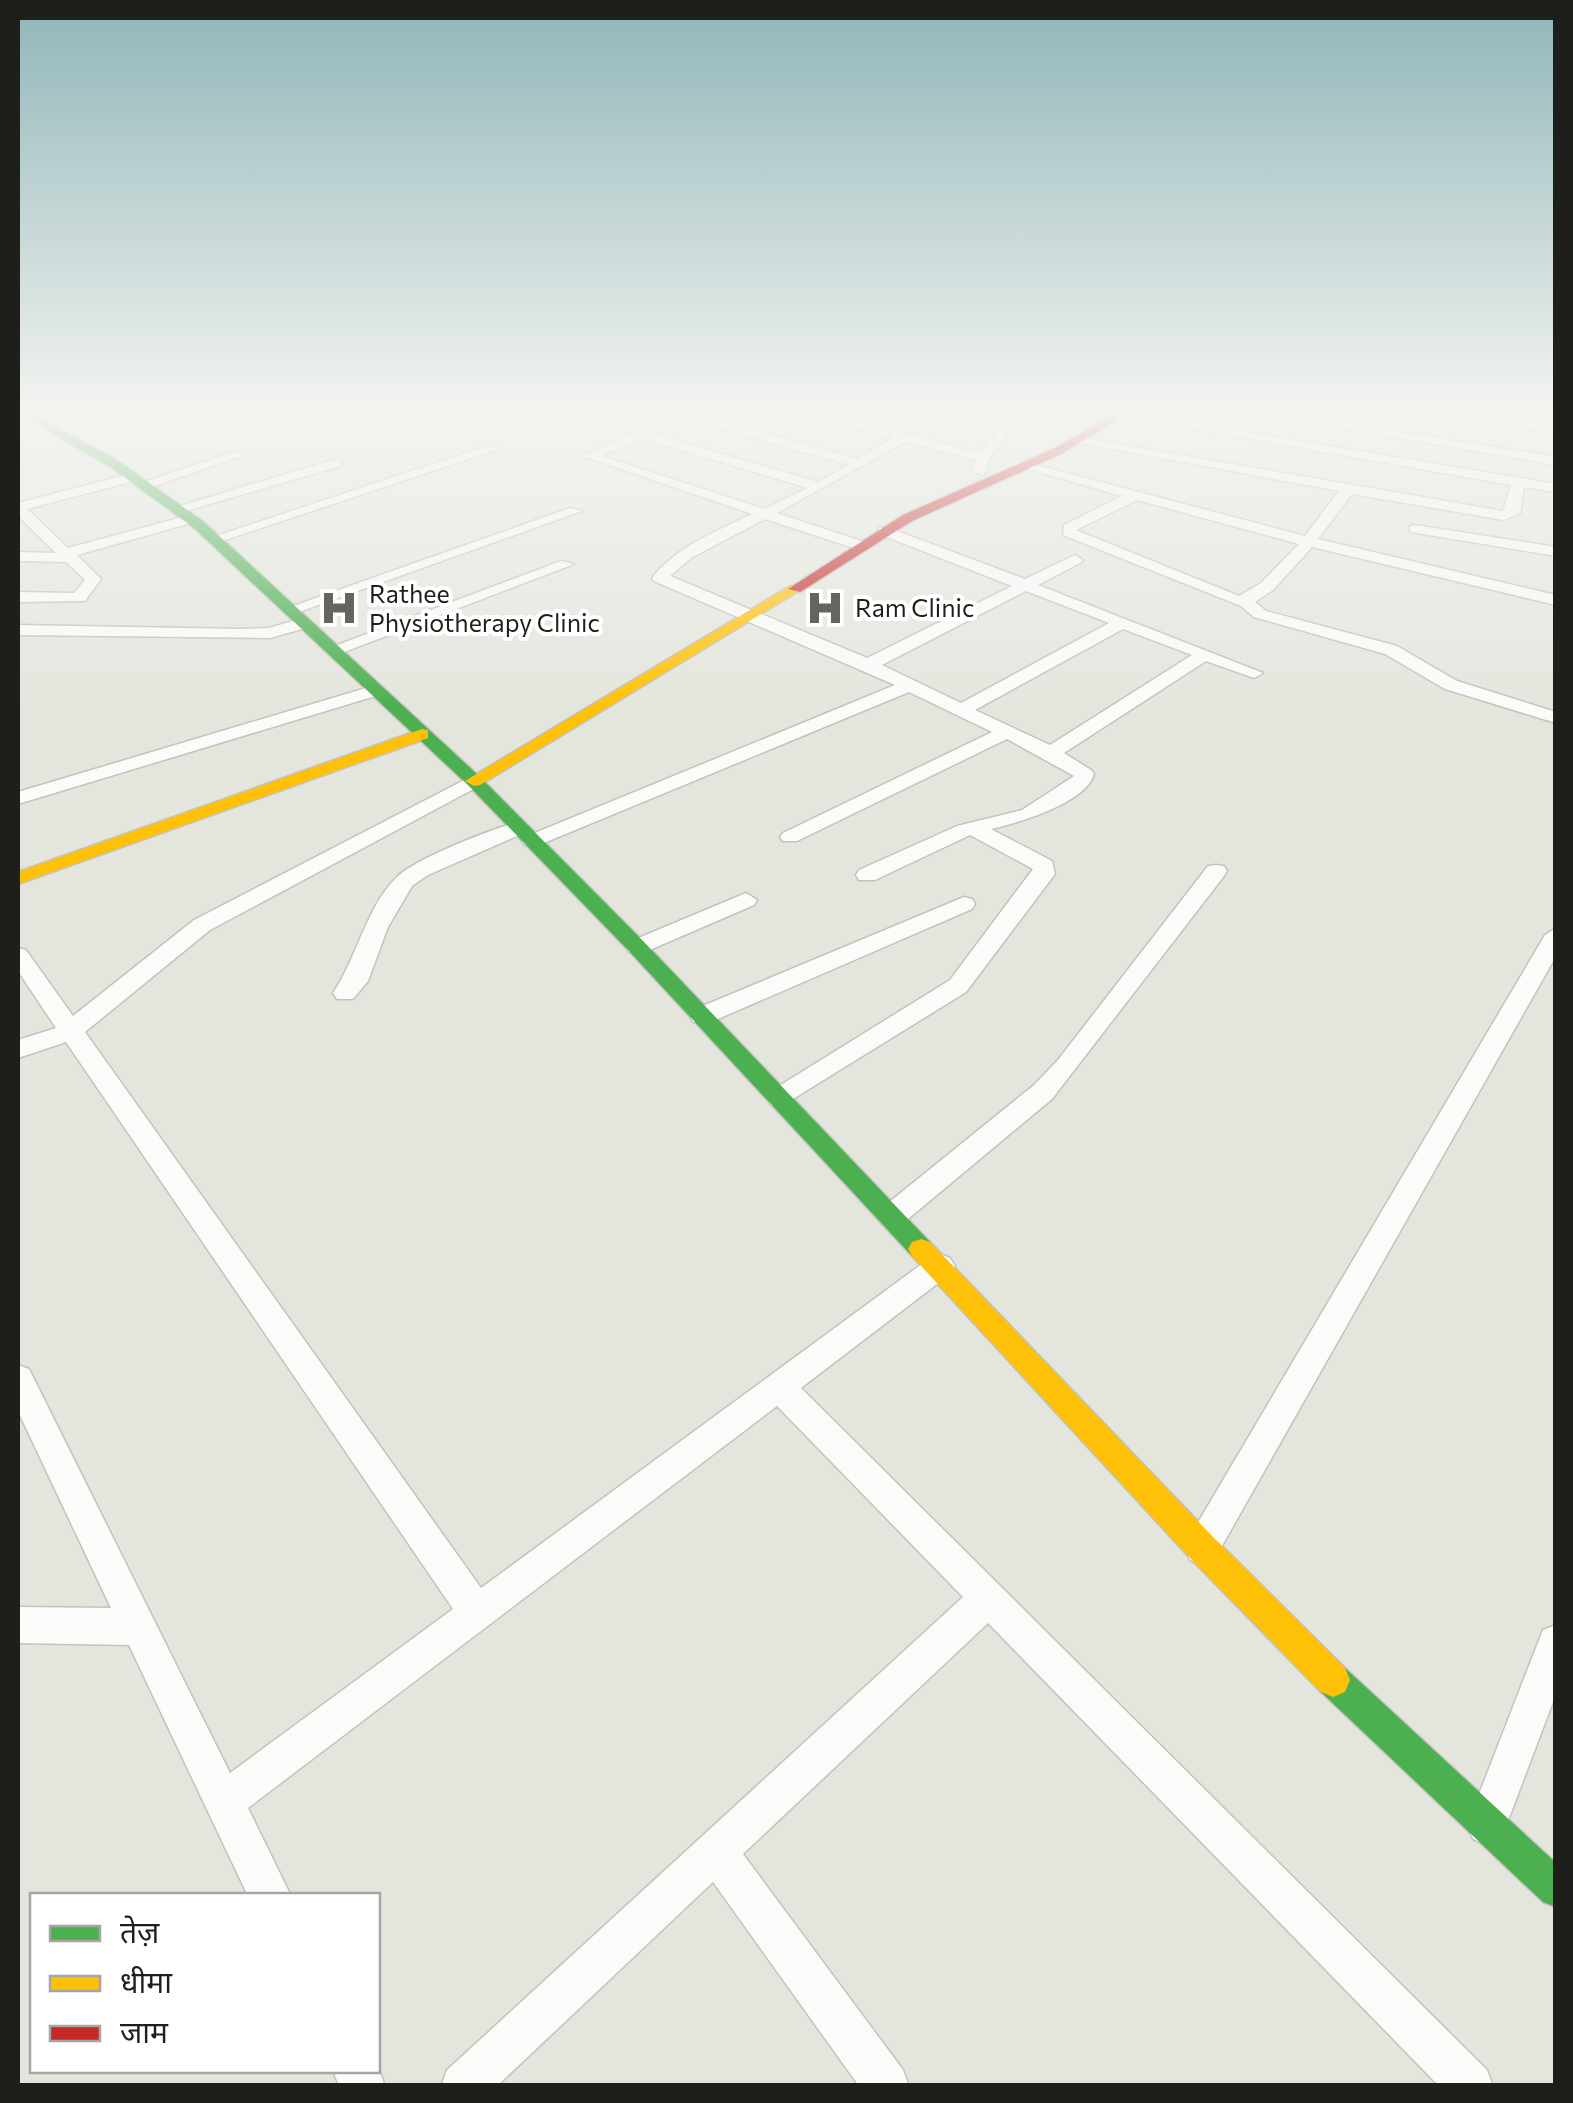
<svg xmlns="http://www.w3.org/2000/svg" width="1573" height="2103" font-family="Commissioner,'Noto Sans Devanagari',sans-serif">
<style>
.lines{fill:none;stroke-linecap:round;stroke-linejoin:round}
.street-casing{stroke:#c2c3bd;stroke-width:3}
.fast-casing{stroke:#c2c3bd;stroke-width:3}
.slow-casing{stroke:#c2c3bd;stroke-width:3}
.jam-casing{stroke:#c2c3bd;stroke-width:3}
.street{fill:#fbfbfa;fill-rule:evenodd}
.fast{fill:#4caf50;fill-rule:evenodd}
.slow{fill:#ffc107;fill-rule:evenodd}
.jam{fill:#c62828;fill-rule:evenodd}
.labels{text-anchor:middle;stroke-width:8;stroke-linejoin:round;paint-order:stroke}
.far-poi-label{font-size:25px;fill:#1e1f1a;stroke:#fff;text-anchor:start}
</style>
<rect width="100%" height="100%" fill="#e4e6de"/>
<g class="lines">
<!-- street casing -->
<g class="street-casing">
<path id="street" d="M 229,414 L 244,414 L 230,425 L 222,425 L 222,419 Z
M 312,414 L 331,414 L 374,431 L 363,434 Z
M 672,414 L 697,414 L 858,459 L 893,438 L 809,414 L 831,414 L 980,453 L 1001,426 L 957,414 L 1006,419 L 1009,414 L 1022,414 L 990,458 L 984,475 L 972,472 L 976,460 L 905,442 L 777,513 L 864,542 L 864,548 L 854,548 L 765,519 L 691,558 L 670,576 L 867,658 L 1012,586 L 879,534 L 879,528 L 889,528 L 1025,579 L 1075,555 L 1083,560 L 1080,563 L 1038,585 L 1263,673 L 1254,678 L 1206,661 L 1064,753 L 1091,770 L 1094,774 C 1086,803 1018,823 991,829 L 1052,861 L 1055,874 L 966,992 L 780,1107 L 771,1105 L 767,1098 L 771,1091 L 950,980 L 1033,869 L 970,835 L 875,880 L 859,880 L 856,875 L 859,870 L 957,826 L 1022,810 L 1074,776 L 1007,739 L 797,841 L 783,841 L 780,837 L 783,833 L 992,732 L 909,692 L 539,845 L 525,845 L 522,841 L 525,837 L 895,685 L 654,581 L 652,578 C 676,547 717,531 752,514 L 583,456 ZM 684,418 L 849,465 L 818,482 L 651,433 ZM 640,438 L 808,488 L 764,509 L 602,456 ZM 1026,591 L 1109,623 L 961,703 L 882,665 ZM 1123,629 L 1192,655 L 1050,745 L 975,710 Z
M 1139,414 L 1556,484 L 1556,492 L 1524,487 L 1520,513 L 1504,520 L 1352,494 L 1318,539 L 1556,595 L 1556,605 L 1312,547 L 1273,590 L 1255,602 L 1266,611 L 1397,646 L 1457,681 L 1556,712 L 1556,723 L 1445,689 L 1385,654 L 1254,617 L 1241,606 L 1063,535 L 1064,525 L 1122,496 L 1018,466 L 1025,462 L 1305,536 L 1339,491 L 1075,442 L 1082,438 L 1503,511 L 1511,485 L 1115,415 ZM 1137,500 L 1299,544 L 1261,583 L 1239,596 L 1076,530 Z
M 1260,414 L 1291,414 L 1556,457 L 1556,465 Z
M 1452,414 L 1483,414 L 1556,426 L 1556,434 Z
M 487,446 L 499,449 L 219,542 L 207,539 Z
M 233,452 L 245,455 L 148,488 L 136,485 Z
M 336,459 L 343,463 L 341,466 L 182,512 L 170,509 Z
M 133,473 L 138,474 L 138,480 L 27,509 L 68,548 L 190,515 L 197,519 L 195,522 L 77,555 L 101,579 L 85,601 L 18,602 L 18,592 L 74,593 L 85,580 L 66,562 L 18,561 L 18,552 L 56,553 L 18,516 L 18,503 Z
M 570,508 L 582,511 L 296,613 L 282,610 Z
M 1415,525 L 1556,547 L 1556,556 L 1410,532 L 1410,526 Z
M 561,561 L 574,564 L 339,654 L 324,650 Z
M 303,618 L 311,623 L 309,627 L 270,638 L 18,635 L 18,625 L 240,629 L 269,628 Z
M 376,685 L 385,690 L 382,694 L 18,804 L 18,792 Z
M 474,775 L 481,777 L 481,785 L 210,930 L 85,1032 L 481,1588 L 930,1258 L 940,1254 L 950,1258 L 955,1266 L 950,1274 L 801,1388 L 1487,2070 L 1493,2086 L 1439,2086 L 988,1623 L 743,1854 L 903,2070 L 909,2086 L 859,2086 L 713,1882 L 497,2086 L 441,2086 L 447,2070 L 963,1597 L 777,1406 L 248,1808 L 291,1896 L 248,1896 L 129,1645 L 18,1643 L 18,1607 L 111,1608 L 18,1411 L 18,1365 L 29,1369 L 230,1773 L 453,1609 L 66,1042 L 18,1058 L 18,1040 L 56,1028 L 18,971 L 18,948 L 26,950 L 73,1016 L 194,920 Z
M 519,822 L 526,824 L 529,828 L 526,832 L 428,875 L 412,886 L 388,927 L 368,981 L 353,999 L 337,999 L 333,993 C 357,958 366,907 397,877 C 415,859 493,828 519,822 Z
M 1216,865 L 1224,866 L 1227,871 L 1224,876 L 1052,1099 L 902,1224 L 892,1227 L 882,1224 L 878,1216 L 882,1208 L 1034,1085 L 1058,1060 L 1208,866 Z
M 746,893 L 757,900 L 754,905 L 645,952 L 629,952 L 626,947 L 629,942 Z
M 964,897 L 972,899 L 975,904 L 972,909 L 711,1022 L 693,1022 L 690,1016 L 693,1010 Z
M 1556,928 L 1556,956 L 1214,1560 L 1202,1565 L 1190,1560 L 1185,1548 L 1190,1536 L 1545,935 Z
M 1556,1625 L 1556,1694 L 1501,1839 L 1487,1845 L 1473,1839 L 1467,1825 L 1543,1630 Z
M 378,2067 L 385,2086 L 339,2086 L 333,2070 L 378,2070 Z"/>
</g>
<!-- fast casing -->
<g class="fast-casing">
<path id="fast" d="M 19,414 L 33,414 L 120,462 L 204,522 L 480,777 L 644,942 L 930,1242 L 934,1249 L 930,1256 L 921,1259 L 912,1256 L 630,952 L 468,785 L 194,528 L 112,468 Z
M 1333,1663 L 1345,1668 L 1556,1863 L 1556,1907 L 1543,1902 L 1321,1692 L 1316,1680 L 1321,1668 Z"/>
</g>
<!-- slow casing -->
<g class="slow-casing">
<path id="slow" d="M 790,586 L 802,589 L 480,785 L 474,786 L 465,781 Z
M 422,729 L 428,730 L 428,738 L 18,884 L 18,872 Z
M 921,1239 L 930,1242 L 1213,1537 L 1345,1668 L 1350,1680 L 1345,1692 L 1333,1697 L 1321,1692 L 1191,1559 L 912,1256 L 908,1249 L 912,1242 Z"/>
</g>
<!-- jam casing -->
<g class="jam-casing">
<path id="jam" d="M 1114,414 L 1127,414 L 1063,453 L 912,521 L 800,592 L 788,589 L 903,515 L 1055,448 Z"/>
</g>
<!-- street -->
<use href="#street" class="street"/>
<!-- fast -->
<use href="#fast" class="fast"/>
<!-- slow -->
<use href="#slow" class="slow"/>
<!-- jam -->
<use href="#jam" class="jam"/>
</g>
<!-- sky -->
<linearGradient id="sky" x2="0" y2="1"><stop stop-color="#90b5b9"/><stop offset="0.58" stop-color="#f3f4f0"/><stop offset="1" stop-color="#f3f4f0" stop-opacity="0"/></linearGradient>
<rect width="1573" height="709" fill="url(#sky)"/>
<!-- icons -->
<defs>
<g id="hospital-bare" transform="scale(3)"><path d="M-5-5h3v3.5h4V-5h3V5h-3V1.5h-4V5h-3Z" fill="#63655f" stroke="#fff" stroke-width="2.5" paint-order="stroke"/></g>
</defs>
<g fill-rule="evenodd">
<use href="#hospital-bare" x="339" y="608"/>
<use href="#hospital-bare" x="825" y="608"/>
</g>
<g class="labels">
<!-- far-poi labels -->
<g class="far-poi-label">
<text x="369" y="603">Rathee<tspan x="369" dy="29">Physiotherapy Clinic</tspan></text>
<text x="855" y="617">Ram Clinic</text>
</g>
</g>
<!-- border -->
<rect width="1573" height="2103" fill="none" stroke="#1e1f1a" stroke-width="40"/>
<!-- legend -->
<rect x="30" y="1893" width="350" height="180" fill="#ffffff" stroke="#a5a5a3" stroke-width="2.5"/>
<rect x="50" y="1926" width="50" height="15" fill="#4caf50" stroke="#a5a5a3" stroke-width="2.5"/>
<text x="120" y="1943" font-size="30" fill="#1e1f1a">तेज़</text>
<rect x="50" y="1976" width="50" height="15" fill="#ffc107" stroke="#a5a5a3" stroke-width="2.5"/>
<text x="120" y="1993" font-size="30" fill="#1e1f1a">धीमा</text>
<rect x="50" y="2026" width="50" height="15" fill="#c62828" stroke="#a5a5a3" stroke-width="2.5"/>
<text x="120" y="2043" font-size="30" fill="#1e1f1a">जाम</text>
</svg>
